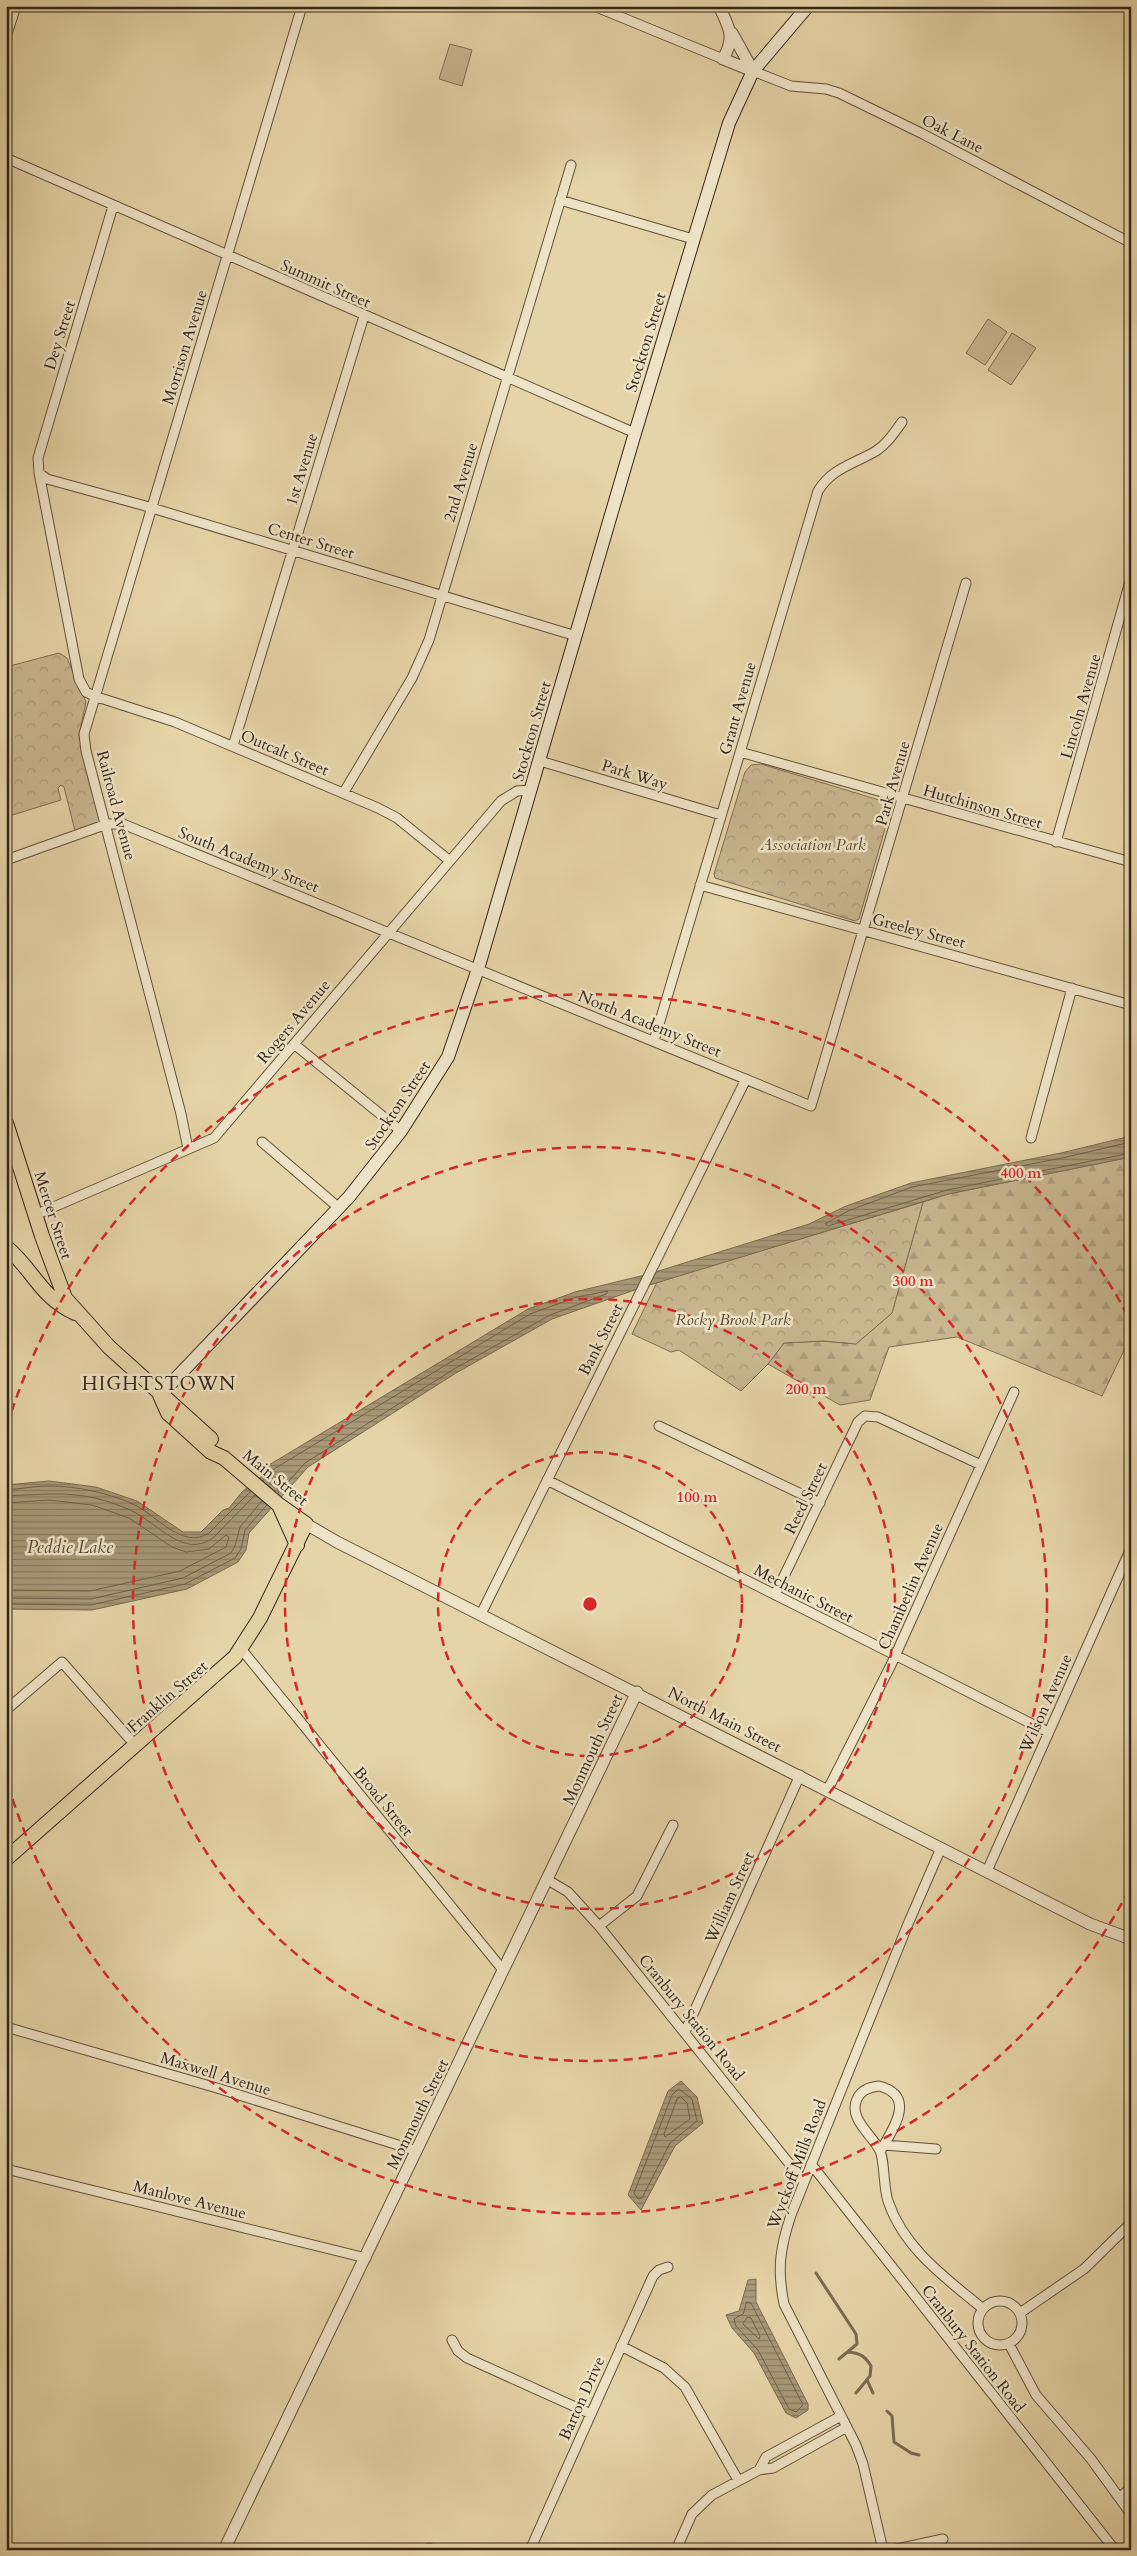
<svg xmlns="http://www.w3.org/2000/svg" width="1137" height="2556" font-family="Cardo,serif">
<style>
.grass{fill:#c7b68f;stroke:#7d6e54}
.forest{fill:url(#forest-firs);stroke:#7d6e54}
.park{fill:url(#park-crowns);stroke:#7d6e54}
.water{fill:url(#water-rules);stroke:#796b51}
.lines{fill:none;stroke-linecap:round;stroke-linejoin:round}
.shore{stroke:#6e6048;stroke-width:1}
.stream{stroke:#796b51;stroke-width:3}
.minor-casing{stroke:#60523c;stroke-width:11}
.tertiary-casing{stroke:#60523c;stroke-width:13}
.secondary-casing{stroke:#332619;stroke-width:14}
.primary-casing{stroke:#332619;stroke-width:16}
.minor{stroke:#eee3c6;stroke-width:9}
.tertiary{stroke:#eee3c6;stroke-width:11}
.secondary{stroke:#eee3c6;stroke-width:12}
.primary{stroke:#e5d4a7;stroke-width:14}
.ring{fill:none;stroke:#d62828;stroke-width:2.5;stroke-dasharray:9 6}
.labels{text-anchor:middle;stroke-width:5;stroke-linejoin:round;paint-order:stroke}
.street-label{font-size:16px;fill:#332619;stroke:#eee3c6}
.park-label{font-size:16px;font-style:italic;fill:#584a36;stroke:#eee3c6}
.water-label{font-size:18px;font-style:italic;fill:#564835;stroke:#eee3c6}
.quarter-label{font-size:19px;letter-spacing:1px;fill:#332619;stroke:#eee3c6}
.centre{fill:#d62828;stroke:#eee3c6;stroke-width:2.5}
.ring-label{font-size:15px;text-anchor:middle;font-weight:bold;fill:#d62828;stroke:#eee3c6;stroke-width:5;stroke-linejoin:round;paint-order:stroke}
</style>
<defs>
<pattern id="forest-firs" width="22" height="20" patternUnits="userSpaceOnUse" patternTransform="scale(1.25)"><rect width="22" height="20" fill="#c7b68f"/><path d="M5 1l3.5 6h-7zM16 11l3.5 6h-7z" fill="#ab9c7b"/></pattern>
<pattern id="park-crowns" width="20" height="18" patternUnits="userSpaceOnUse" patternTransform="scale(1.25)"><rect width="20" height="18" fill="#c7b68f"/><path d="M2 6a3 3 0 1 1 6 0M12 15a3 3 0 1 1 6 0" fill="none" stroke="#ab9c7b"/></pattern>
<pattern id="water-rules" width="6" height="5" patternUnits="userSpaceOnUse" patternTransform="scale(1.25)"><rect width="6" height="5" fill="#a89977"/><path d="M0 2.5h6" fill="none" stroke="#897d61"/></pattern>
</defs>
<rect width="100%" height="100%" fill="#e5d4a7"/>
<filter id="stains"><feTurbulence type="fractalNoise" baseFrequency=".004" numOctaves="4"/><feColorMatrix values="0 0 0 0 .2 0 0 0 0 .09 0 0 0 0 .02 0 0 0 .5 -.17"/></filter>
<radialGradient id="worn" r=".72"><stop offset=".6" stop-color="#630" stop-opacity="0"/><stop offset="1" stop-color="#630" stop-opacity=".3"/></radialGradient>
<!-- grass -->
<path class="grass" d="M 450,44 L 472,50 L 462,86 L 439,79 Z
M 988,319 L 1007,332 L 985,365 L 966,353 Z
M 1012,333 L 1036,348 L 1011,385 L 988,370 Z"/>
<!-- forest -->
<path class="forest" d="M 1131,1157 L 1131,1336 L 1102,1396 L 957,1337 L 889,1347 L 870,1400 L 840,1405 L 768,1364 L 784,1343 L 823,1341 L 856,1344 L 892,1313 L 923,1202 L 948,1194 Z"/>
<!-- park -->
<path class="park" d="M 59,653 L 67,658 L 86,702 L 79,735 L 100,822 L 75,831 L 64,787 L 61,785 L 58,788 L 61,800 L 6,817 L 6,667 Z
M 761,764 L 892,804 L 859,919 L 855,921 L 715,878 L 714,874 L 745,772 L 751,765 Z
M 923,1202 L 892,1313 L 856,1344 L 823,1341 L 784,1343 L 768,1364 L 741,1391 L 679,1350 L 671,1352 L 632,1334 L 657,1282 Z"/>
<!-- water -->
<path class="water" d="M 1131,1136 L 1131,1157 L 948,1194 L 643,1287 L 552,1319 L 456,1373 L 308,1467 L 249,1533 L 246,1550 L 238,1562 L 187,1589 L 92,1610 L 6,1609 L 6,1485 L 49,1481 L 96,1487 L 137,1501 L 183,1532 L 201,1532 L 223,1510 L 229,1508 L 242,1492 L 263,1475 L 264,1468 L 528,1309 L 575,1292 L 649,1274 L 809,1224 L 846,1206 L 911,1183 L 1061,1153 Z
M 681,2081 L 697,2097 L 703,2123 L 675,2146 L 641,2210 L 628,2195 L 668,2091 Z
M 756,2279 L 756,2302 L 808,2404 L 808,2410 L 796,2418 L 786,2413 L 754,2353 L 732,2328 L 726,2315 L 739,2311 L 748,2280 Z"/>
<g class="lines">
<!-- shore -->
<path class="shore" d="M 1131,1142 L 1062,1158 L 912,1187 L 848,1211 L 825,1224 L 828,1226 L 947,1190 L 1131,1153
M 263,1481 L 269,1472 L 530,1314 L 577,1297 L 608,1291 L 606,1294 L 550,1315 L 454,1369 L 305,1463 L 278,1493
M 6,1490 C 20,1489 34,1486 49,1486 C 77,1486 109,1493 135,1505 C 157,1516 183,1550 209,1533 L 251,1491
M 6,1496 C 37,1495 64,1491 95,1498 C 107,1501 120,1505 132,1511 C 158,1523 183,1559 213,1538 L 255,1495
M 6,1503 L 49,1500 L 92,1505 L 129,1518 L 172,1547 L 186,1552 L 209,1549 L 226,1535 L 229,1537 L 226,1547 L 180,1571 L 90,1591 L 6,1590
M 6,1598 L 91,1599 L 183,1578 L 231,1553 L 235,1546 L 240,1527 L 262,1501
M 6,1604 L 91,1605 L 185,1584 L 235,1558 L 241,1549 L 245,1530 L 267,1505
M 679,2089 L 692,2099 L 697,2121 L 670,2143 L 642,2198 L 638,2199 L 634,2193 L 672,2095 Z
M 681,2097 L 687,2103 L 690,2119 L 665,2137 L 664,2134 L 677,2099 Z
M 747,2302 L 751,2303 L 803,2405 L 796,2412 L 789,2409 L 758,2350 L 736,2326 L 734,2319 L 743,2314 Z
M 748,2317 L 751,2318 L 760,2336 L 759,2339 L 743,2324 Z"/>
<!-- stream -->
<path class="stream" d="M 816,2273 L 856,2334 L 857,2344 L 839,2359
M 848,2352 C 860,2353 865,2356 871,2366 L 870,2376 L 856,2393
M 867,2380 L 873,2393
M 887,2411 L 892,2416 L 894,2442 L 911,2453 L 919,2455"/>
<!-- minor casing -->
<g class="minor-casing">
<path id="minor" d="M 594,6 L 723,59
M 6,37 L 16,6
M 753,71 L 791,86 L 826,89 L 839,93 L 921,133 L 1131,243
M 6,158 L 635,433
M 560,200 L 693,239
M 113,206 L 38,458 L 39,473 L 79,679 L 86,692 L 94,696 L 175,722 L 378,808 L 397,818 L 450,861
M 39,473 L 47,479 L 142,505 L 576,636
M 233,746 L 364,316
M 740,752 L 1131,862
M 540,761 L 721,815
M 344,792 L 412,678 L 429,640 L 571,165
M 1056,842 L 1131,578
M 6,860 L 107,824 L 123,824 L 811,1106 L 966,583
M 700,885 L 1131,1005
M 654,1041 L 818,491 C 832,468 854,464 876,451 C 887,444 894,433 902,422
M 294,1044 L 401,1131
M 1031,1138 L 1072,988
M 262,1142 L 339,1208
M 188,1149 L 181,1114 L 86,751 L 84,734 L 302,6
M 35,1215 L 214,1138 L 501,801 L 517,791 L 531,790
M 659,1426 L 820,1503
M 547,1480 L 1048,1732
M 775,1595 L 858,1422 L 865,1416 L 878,1417 L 981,1465
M 481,1614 L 746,1079
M 242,1650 L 503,1970
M 6,1710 L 62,1662 L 136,1746
M 828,1789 L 891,1665 L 1014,1392
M 987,1871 L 1131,1548
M 548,1880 L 568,1892 L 599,1926 L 804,2182
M 599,1926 L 637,1896 L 673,1825
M 6,2027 L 217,2088 L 417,2151
M 685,2032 L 800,1775
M 884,2145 L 936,2149
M 881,2150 C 893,2129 917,2096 879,2086 C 869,2087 861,2090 857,2099 C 848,2118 871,2134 879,2149 C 885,2158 883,2187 888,2201 C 904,2249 946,2278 983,2309
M 811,2164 L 1115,2550
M 6,2169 L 366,2258
M978 2323a22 22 0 1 1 44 0a22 22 0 1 1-44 0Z
M 1020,2313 L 1084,2269 L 1131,2223
M 452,2340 L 458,2351 L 467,2358 L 591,2414
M 1009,2344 L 1036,2395 L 1091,2459 L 1131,2514
M 621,2346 L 664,2368 L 685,2387 L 738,2480
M 759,2470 L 766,2457 L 841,2416
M 1120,2497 L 1131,2488
M 429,2548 L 434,2550
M 530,2550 L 653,2276 L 659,2270 L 668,2267
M 676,2550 L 692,2514 L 712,2495 L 759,2470 L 773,2468 L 847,2427
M 883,2550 L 863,2464 L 856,2445 L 784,2304 C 777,2269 780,2248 791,2215 L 908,1924 L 941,1848
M 892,2550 L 943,2539"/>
</g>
<!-- tertiary casing -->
<g class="tertiary-casing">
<path id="tertiary" d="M 719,6 C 729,28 736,36 723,59 L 753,71
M 732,33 L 753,71
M 306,1524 L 337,1542 L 1090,1924 L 1131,1939
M 224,2550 L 637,1692"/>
</g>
<!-- secondary casing -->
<g class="secondary-casing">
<path id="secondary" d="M 160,1395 L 349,1197 L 401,1131 L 448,1057 L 478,969 L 635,433 L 729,123 L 753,71 L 808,6"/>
</g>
<!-- primary casing -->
<g class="primary-casing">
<path id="primary" d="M 6,1123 L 42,1236 L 65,1298 L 109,1347 L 211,1439
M 6,1247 C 33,1269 40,1297 75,1313
M 279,1505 L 297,1545
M 6,1859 L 235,1657 L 260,1618 L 306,1524 L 279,1505 L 224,1458 L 211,1452 L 168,1413 L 160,1395"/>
</g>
<!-- minor -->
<use href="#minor" class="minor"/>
<!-- tertiary -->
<use href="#tertiary" class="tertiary"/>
<!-- secondary -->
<use href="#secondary" class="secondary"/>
<!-- primary -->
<use href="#primary" class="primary"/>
</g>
<!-- distance rings -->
<g class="ring">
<circle cx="590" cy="1604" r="152"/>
<circle cx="590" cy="1604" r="305"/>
<circle cx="590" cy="1604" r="457"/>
<path d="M1129 1890A610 610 0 0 1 7 1782M7 1426A610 610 0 0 1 1129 1318"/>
</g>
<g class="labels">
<!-- street labels -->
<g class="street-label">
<text transform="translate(953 133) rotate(27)" y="6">Oak Lane</text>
<text transform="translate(326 283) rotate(24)" y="6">Summit Street</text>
<text transform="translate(59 335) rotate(-73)" y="6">Dey Street</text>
<text transform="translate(645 342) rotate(-73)" y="6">Stockton Street</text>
<text transform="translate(184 347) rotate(-73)" y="6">Morrison Avenue</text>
<text transform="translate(301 469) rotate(-73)" y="6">1st Avenue</text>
<text transform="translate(460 482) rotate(-73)" y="6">2nd Avenue</text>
<text transform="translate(311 540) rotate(17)" y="6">Center Street</text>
<text transform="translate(1080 706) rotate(-74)" y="6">Lincoln Avenue</text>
<text transform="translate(737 708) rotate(-74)" y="6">Grant Avenue</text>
<text transform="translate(531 731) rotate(-74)" y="6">Stockton Street</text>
<text transform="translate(285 752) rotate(23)" y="6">Outcalt Street</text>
<text transform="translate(635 774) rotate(17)" y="6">Park Way</text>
<text transform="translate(892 783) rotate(-74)" y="6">Park Avenue</text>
<text transform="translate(117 805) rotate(75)" y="6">Railroad Avenue</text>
<text transform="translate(983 806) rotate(16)" y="6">Hutchinson Street</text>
<text transform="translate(249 859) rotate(22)" y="6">South Academy Street</text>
<text transform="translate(919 930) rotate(15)" y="6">Greeley Street</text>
<text transform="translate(293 1021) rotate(-50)" y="6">Rogers Avenue</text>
<text transform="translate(650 1023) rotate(22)" y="6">North Academy Street</text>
<text transform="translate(397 1105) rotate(-56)" y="6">Stockton Street</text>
<text transform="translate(54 1215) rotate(72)" y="6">Mercer Street</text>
<text transform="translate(600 1339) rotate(-63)" y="6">Bank Street</text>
<text transform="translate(276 1477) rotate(39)" y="6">Main Street</text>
<text transform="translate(805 1498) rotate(-64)" y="6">Reed Street</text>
<text transform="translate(910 1586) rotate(-66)" y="6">Chamberlin Avenue</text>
<text transform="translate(804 1593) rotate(27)" y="6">Mechanic Street</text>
<text transform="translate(167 1696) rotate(-41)" y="6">Franklin Street</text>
<text transform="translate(1045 1703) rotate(-66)" y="6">Wilson Avenue</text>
<text transform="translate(725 1719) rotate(27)" y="6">North Main Street</text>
<text transform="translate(592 1749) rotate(-65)" y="6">Monmouth Street</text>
<text transform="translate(384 1801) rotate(51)" y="6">Broad Street</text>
<text transform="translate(729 1897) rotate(-66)" y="6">William Street</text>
<text transform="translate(692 2017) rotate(51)" y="6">Cranbury Station Road</text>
<text transform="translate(216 2073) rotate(17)" y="6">Maxwell Avenue</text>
<text transform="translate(417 2114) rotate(-64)" y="6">Monmouth Street</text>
<text transform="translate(796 2164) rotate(-69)" y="6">Wyckoff Mills Road</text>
<text transform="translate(190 2199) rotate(14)" y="6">Manlove Avenue</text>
<text transform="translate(974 2348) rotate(52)" y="6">Cranbury Station Road</text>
<text transform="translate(581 2398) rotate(-66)" y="6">Barton Drive</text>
</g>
<!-- park labels -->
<g class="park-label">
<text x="813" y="850">Association Park</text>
<text x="733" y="1325">Rocky Brook Park</text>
</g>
<!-- water labels -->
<g class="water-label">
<text x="70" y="1553">Peddie Lake</text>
</g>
<!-- quarter labels -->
<g class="quarter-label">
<text x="159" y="1390">HIGHTSTOWN</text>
</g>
</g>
<circle cx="590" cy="1604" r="8" class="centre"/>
<g class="ring-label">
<text x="1021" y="1178">400 m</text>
<text x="913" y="1286">300 m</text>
<text x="806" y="1394">200 m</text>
<text x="697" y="1502">100 m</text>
</g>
<!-- margin -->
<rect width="1137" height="2556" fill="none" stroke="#e5d4a7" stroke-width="25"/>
<rect x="8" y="8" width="1122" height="2541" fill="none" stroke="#332619" stroke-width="2.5"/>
<rect x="12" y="12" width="1112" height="2531" fill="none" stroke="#332619"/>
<rect width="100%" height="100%" filter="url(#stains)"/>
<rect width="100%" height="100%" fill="url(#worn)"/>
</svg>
